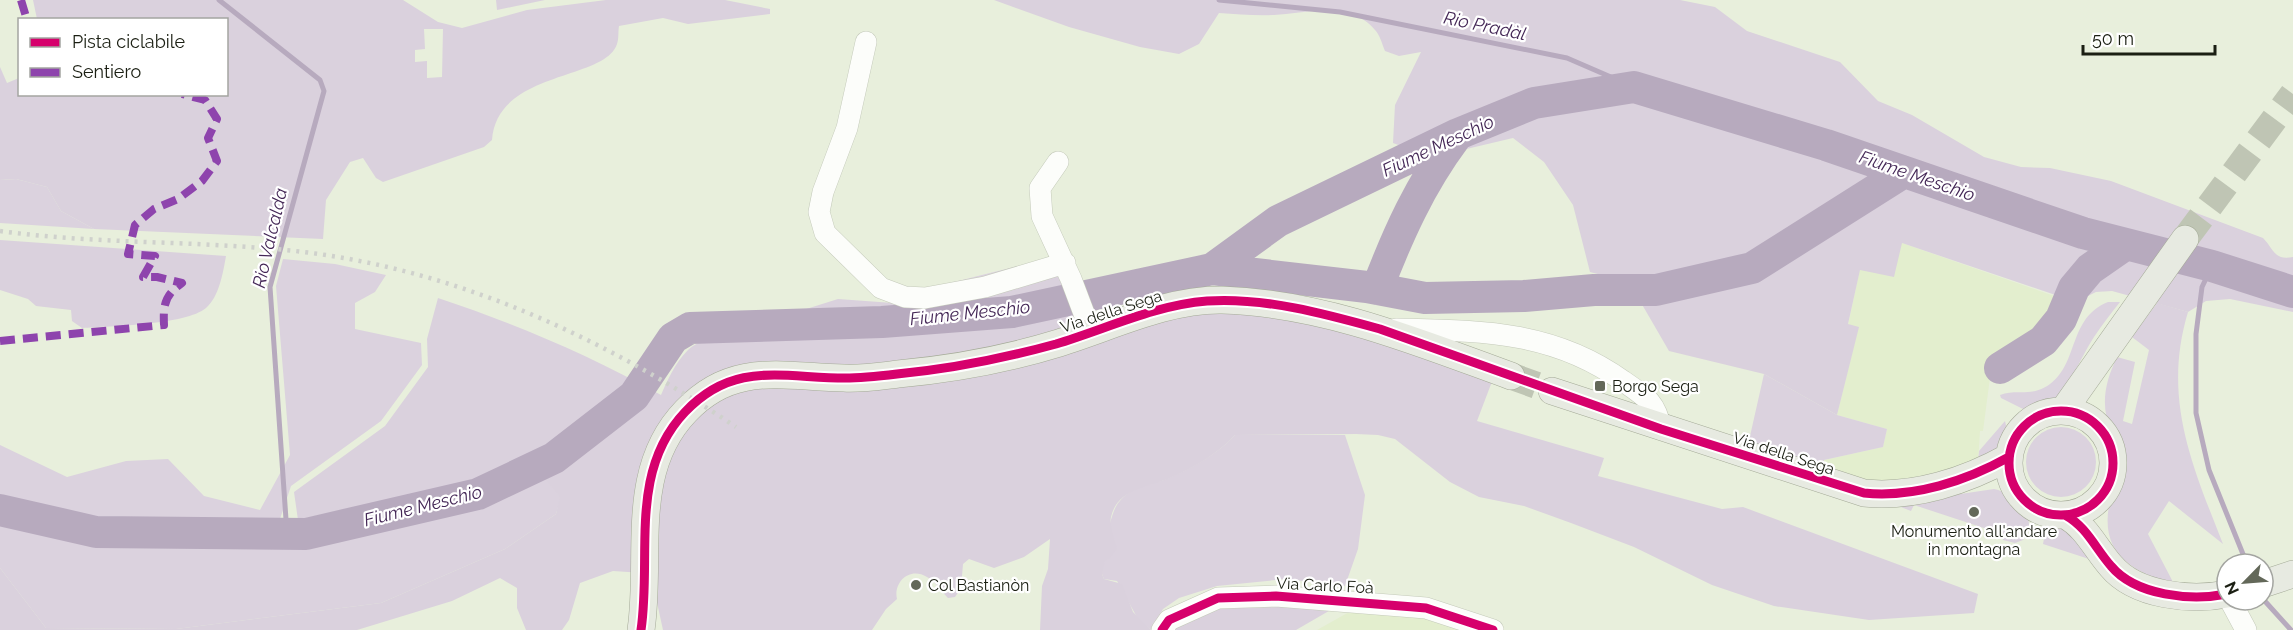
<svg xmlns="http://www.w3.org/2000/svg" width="2293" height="630" font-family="Raleway,sans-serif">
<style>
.built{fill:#e3eece}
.green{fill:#dbd2de}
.forest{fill:#dad1dd;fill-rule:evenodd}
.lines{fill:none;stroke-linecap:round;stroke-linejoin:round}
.stream{stroke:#b7aabe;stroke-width:5}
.river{stroke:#b7aabe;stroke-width:32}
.major-tunnel{stroke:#bfc5b4;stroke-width:27;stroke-dasharray:27 14;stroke-linecap:butt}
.minor-casing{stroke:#c4caba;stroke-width:22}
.major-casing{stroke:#a4aa97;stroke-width:28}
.minor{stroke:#fcfdfa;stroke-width:21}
.major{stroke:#e7eae1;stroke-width:27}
.rail{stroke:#cfd1cc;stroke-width:4.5;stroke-dasharray:3 6;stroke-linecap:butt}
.quiet{stroke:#8e44ad;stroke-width:8;stroke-dasharray:15 8;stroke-linecap:butt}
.cycleway-casing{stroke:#fff;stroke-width:13}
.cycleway{stroke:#d6006c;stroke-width:9}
.poi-dot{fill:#636859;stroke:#fff;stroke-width:2}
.labels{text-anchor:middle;stroke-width:4.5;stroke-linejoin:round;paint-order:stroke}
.street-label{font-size:16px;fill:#1b1f13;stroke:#fff}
.poi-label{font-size:16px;fill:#1b1f13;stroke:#fff;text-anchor:start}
.water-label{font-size:18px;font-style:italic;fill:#442756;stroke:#fff}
</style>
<rect width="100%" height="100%" fill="#e8efdc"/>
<!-- built -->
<path class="built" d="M 1902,243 L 2057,297 L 2046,323 L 2026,347 L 1991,370 L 1983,431 L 1980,431 L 1978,463 L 1897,481 L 1875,482 L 1820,474 L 1824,460 L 1883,447 L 1887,429 L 1837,415 L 1858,328 L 1848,325 L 1860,269 Z
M 1358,607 L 1423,615 L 1471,630 L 1317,630 Z"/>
<!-- green -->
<path class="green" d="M 16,179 L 47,187 L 61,211 L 94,229 L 0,223 L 0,180 Z
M 283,259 L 335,264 L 386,275 L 375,292 L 355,303 L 355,329 L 421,343 L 422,365 L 381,421 L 291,486 L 278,525 L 99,523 L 0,502 L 0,445 L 67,477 L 126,461 L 168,459 L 204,496 L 260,510 L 290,455 L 276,286 Z
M 2108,302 L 2120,302 C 2111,313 2102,325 2094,337 C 2076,364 2065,407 2027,411 L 2001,398 L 2000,395 C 2017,388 2031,398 2050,384 C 2079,363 2068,318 2108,302 Z
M 2157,303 L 2188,312 C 2162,398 2192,465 2223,544 L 2169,501 L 2148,534 L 2174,584 C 2125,570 2096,548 2112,493 C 2116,481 2122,471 2120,457 C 2119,448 2115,440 2111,431 C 2100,405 2105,382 2117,357 L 2135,362 L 2123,421 L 2132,424 L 2149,350 L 2132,337 Z
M 1764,374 L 1837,415 L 1887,429 L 1883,447 L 1824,460 L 1820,474 L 1748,445 Z
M 2005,421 L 2008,434 L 2000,447 L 1978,463 L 1979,451 Z
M2026 462a35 35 0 1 1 70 0a35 35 0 1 1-70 0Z
M 1235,435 L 1345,435 L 1365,495 L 1358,549 L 1345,586 L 1286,579 L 1217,586 L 1179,598 L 1163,609 L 1151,630 L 1138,619 L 1117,581 L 1104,579 L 1102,574 C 1103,558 1109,513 1119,502 C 1131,486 1152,485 1169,478 C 1192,468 1218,454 1235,435 Z
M 542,475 L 561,497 L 556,514 L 505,549 L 381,603 L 176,629 L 46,628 L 0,568 L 0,524 L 99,544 L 318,544 L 489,502 Z
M 1994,489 C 2015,493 2041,519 2023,540 L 2015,543 L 2003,540 L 2002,534 L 1914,505 L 1911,511 L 1893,504 Z
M 2056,522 L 2068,526 L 2089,559 L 2043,544 L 2046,527 Z"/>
<!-- forest -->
<path class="forest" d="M 33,0 L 403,0 L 438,22 L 462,28 L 527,10 L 606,0 L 725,0 L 770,9 L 770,14 L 688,24 L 663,18 L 619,26 C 618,31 619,39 617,44 C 605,81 497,70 492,140 L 484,147 L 383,182 L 376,178 L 363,158 L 350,162 L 326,200 L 323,239 L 94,229 L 61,211 L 47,187 L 16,179 L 0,180 L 0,67 L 7,83 L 19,78 L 20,94 L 226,94 L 226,20 L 37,19 ZM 424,29 L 443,29 L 442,77 L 427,78 L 427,61 L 415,62 L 415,50 L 425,49 Z
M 496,0 L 545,0 L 497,10 Z
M 994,0 L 1680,0 L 1715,7 L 1747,31 L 1840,62 L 1878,101 L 1912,115 L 1984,157 L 2021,167 L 2050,168 L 2111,181 L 2263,238 C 2274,249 2274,261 2293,257 L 2293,312 L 2230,299 L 2206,301 L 2188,312 L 2112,291 L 2096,292 L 2076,302 L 1902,243 L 1894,277 L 1860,270 L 1848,324 L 1859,327 L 1837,415 L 1764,374 L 1669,351 L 1629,282 L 1590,272 L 1573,205 L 1544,162 L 1513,138 L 1458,151 L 1450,164 L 1393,143 L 1395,105 L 1421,52 L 1399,56 L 1385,51 C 1382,44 1380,35 1375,30 C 1351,0 1306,13 1274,15 C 1256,16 1237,14 1219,13 L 1199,44 L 1179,54 L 1140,47 L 1069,27 Z
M 0,240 L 226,256 C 223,273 219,297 206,308 C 186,325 110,326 82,328 L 72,321 L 71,310 L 36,306 L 28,299 L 0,290 Z
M 1054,257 L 1089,338 L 1220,300 L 1496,371 L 1477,421 L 1604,458 L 1598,476 L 1722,509 L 1743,507 L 1978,594 L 1974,613 L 1869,620 L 1774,606 L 1712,585 L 1634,547 L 1571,523 L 1524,506 L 1479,497 L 1450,482 L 1395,439 L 1378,435 L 1356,434 L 1235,435 C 1218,454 1193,468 1170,478 C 1149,487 1117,489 1111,517 C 1109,526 1115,540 1117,549 L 1110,558 L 1105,561 L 1102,574 L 1104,579 L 1122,584 L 1133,612 L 1151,630 L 1040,630 L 1042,586 L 1048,569 L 1050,539 L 1024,557 L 994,568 L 969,559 L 963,564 L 961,588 L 955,597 L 948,598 C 941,591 936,582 927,577 C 910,566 893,582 897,599 L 886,609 L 872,630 L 663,630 L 656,598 L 643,573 L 613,571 L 580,583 L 569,620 L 562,630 L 526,630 L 517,608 L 517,588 L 500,578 L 452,601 L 357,630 L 0,630 L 0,568 L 46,628 L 176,629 L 381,603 L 505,549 L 556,514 L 560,497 L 525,456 L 471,486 L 368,504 L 298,520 L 294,492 L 385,426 L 428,367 L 427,339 L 438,298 C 516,324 589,355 661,395 C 668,379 675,363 688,350 C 706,331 759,338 784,339 L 784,316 L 838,299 L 893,303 L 896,285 L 926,289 Z
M 1309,606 L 1334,608 L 1296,630 L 1172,630 L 1207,609 Z"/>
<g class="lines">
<!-- stream -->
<path class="stream" d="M 219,0 L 320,80 L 324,91 L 270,287 L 287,534
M 1219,0 L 1340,12 L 1567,58 L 1634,87
M 2212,266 L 2202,287 L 2196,334 L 2196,413 L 2209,470 L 2247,564
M 2263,599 L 2291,630"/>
<!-- river -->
<path class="river" d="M 1212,269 L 1367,287 L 1425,298 L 1524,296 L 1594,290 L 1656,290 L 1752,268 L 1904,172
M 1377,289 C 1398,234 1420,185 1455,138
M 2000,368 L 2043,341 L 2061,319 L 2074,288 L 2090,269 L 2126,244
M 0,510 L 96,532 L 306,534 L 478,494 L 554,458 L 634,396 L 673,338 L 690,328 L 882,322 L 1012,312 L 1212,269 L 1278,221 L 1458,134 L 1534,103 L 1634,87 L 1826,145 L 2083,233 L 2212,266 L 2293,292"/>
<!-- major-tunnel -->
<path class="major-tunnel" d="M 2185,239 L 2293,94
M 1511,376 L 1552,391"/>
<!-- minor casing -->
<g class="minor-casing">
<path id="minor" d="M 866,42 L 847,128 L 823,192 L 819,212 L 825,233 L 881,288 L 905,297 L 925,298 L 985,287 L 1065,263
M 1058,162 L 1040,188 L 1042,216 L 1071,279 L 1091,332
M 1396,329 C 1480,331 1552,330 1623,381 C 1645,396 1656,402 1661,429
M 2230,600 L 2246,630
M 1162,630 L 1169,620 L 1218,598 L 1276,596 L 1426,608 L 1493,630"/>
</g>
<!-- major casing -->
<g class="major-casing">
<path id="major" d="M 1552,391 L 1864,493 C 1914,498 1966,481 2009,457
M 2063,411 L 2185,239
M2009 463a52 52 0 1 1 104 0a52 52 0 1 1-104 0Z
M 2065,515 C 2087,527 2095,548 2111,566 C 2136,596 2191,601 2227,594
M 2263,584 L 2293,574
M 641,630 C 652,556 628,471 686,411 C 733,361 783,377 844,378 C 862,379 881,376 898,374 C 952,369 1007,359 1059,343 C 1111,327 1167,299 1222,300 C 1323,303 1418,342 1511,376"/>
</g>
<!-- minor -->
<use href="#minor" class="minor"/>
<!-- major -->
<use href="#major" class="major"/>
<!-- rail -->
<path class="rail" d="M 0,231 C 87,243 175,241 262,248 C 437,260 593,331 736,427"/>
<!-- quiet -->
<path class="quiet" d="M 21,0 L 27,20
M 0,341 L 164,325 C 163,304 165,295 182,283 L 157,277 L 143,277 L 155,256 L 128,254 L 135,225 L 154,209 L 178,199 L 202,181 L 217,161 L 208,138 L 217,119 L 205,100 L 182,94"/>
<!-- cycleway casing -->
<g class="cycleway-casing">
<path id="cycleway" d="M2009 463a52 52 0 1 1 104 0a52 52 0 1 1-104 0Z
M 2065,515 C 2087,527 2095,548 2111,566 C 2136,596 2191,601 2227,594
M 641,630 C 652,556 628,472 685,412 C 734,360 783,378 845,378 C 862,378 880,376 897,374 C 951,369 1005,358 1056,344 C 1106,329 1155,305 1207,301 C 1264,297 1326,314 1380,329 L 1661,429 L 1864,493 C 1914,498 1966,481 2009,457
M 1162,630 L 1169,620 L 1218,598 L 1276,596 L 1426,608 L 1493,630"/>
</g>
<!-- cycleway -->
<use href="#cycleway" class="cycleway"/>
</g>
<!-- markers -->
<g class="poi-dot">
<rect x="1594" y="380" width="12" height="12" rx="3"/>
<circle cx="1974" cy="512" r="6"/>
<circle cx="916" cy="585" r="6"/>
</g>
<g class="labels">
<!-- street labels -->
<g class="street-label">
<text transform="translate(1111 311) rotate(-18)" y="6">Via della Sega</text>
<text transform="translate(1784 453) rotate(18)" y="6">Via della Sega</text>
<text transform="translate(1325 585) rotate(3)" y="6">Via Carlo Foà</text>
</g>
<!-- poi labels -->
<g class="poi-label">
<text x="1612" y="392">Borgo Sega</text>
<text x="1974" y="537" text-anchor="middle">Monumento all'andare<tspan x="1974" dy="18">in montagna</tspan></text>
<text x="928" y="591">Col Bastianòn</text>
</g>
<!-- water labels -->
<g class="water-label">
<text transform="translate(1485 26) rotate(12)" y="6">Rio Pradàl</text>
<text transform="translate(1438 146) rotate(-25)" y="6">Fiume Meschio</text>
<text transform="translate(1917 176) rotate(19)" y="6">Fiume Meschio</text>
<text transform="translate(270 238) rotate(-77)" y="6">Rio Valcalda</text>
<text transform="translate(970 313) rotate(-6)" y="6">Fiume Meschio</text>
<text transform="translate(423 506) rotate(-14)" y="6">Fiume Meschio</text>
</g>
</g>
<!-- legend -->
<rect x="18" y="18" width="210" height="78" fill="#ffffff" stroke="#a4a5a1" stroke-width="1.5"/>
<rect x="30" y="38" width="30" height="9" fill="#d6006c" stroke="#a4a5a1" stroke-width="1.5"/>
<text x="72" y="48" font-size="18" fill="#1b1f13">Pista ciclabile</text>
<rect x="30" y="68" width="30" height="9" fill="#8e44ad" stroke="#a4a5a1" stroke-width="1.5"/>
<text x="72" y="78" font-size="18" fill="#1b1f13">Sentiero</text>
<!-- north arrow -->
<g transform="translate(2245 582) rotate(245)"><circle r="28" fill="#ffffff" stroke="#a4a5a1" stroke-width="1.5"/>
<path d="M0-4.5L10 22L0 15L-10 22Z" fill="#636859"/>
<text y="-9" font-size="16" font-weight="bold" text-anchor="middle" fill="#1b1f13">N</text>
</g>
<!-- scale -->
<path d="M2083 45v9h132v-9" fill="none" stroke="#1b1f13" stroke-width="3"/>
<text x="2092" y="45" font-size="18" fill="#1b1f13" stroke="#ffffff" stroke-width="4.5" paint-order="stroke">50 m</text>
</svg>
